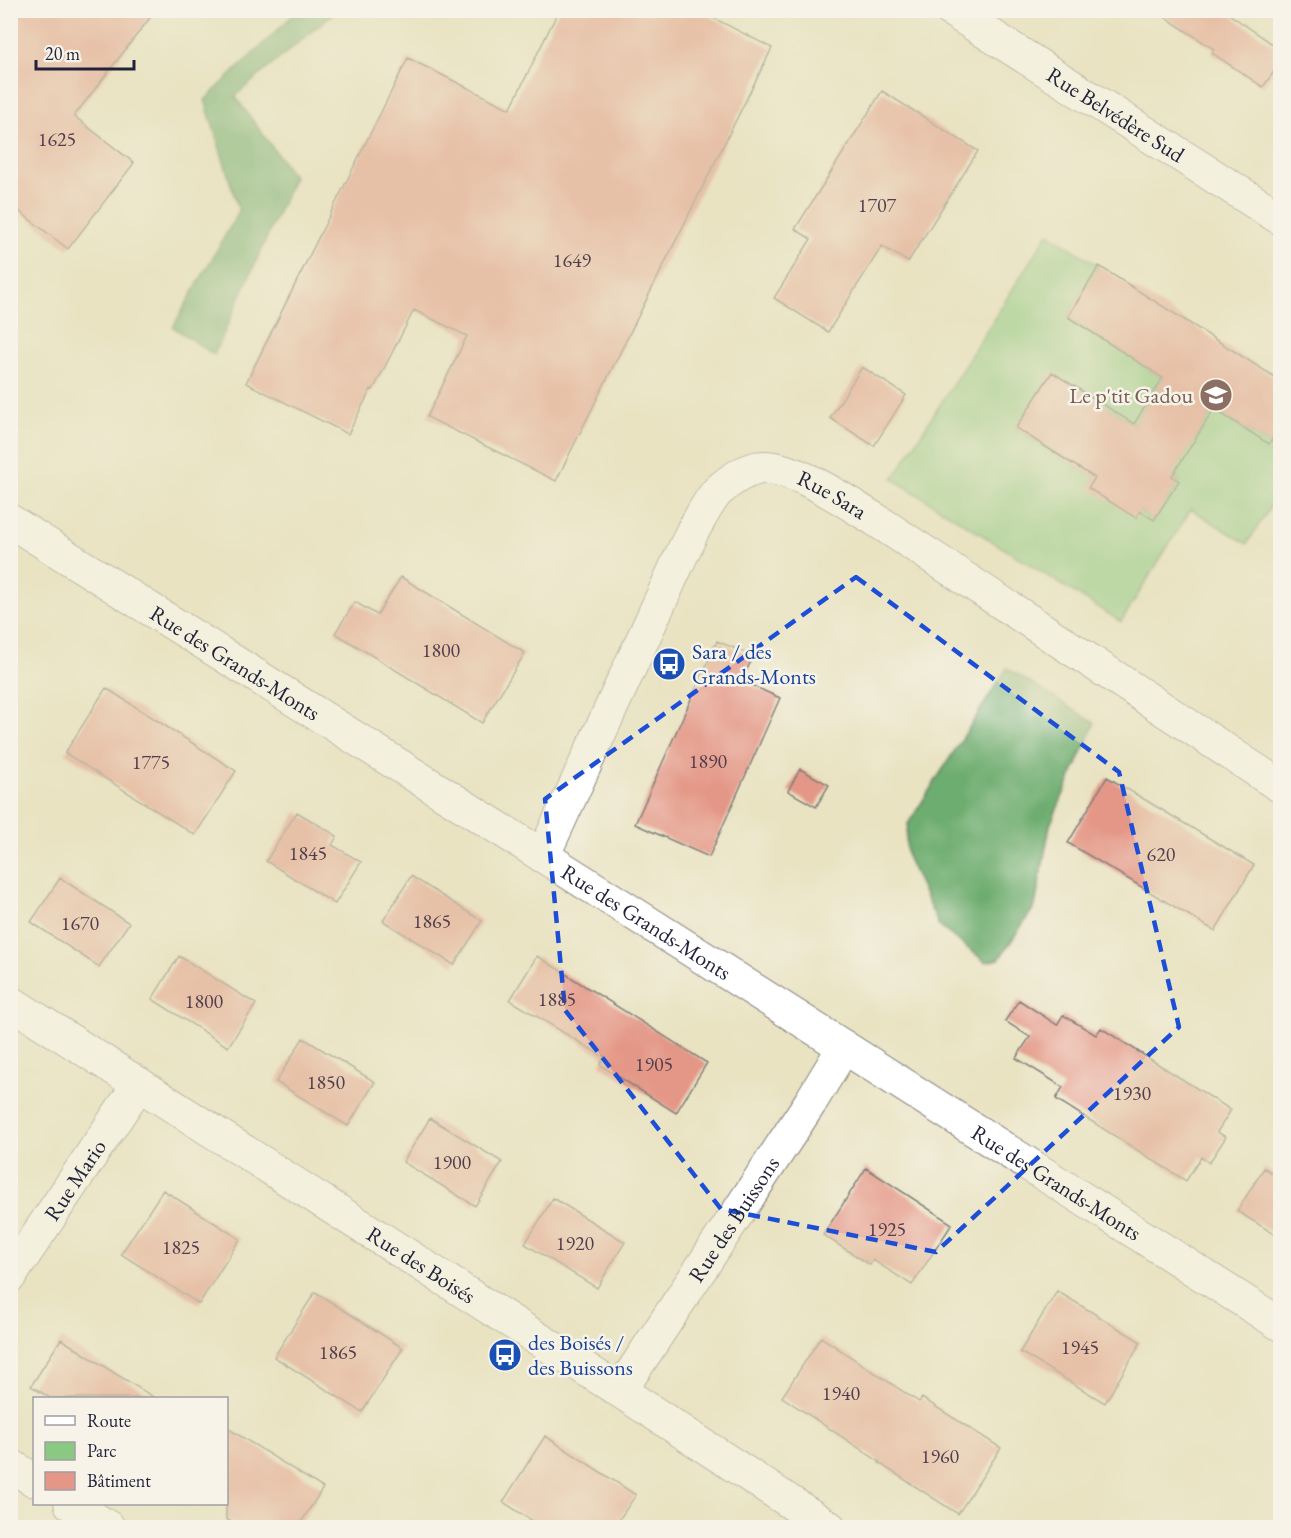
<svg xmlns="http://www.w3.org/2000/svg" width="1291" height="1538" font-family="'EB Garamond',serif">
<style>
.green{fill:#89c981;stroke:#56765e;stroke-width:1.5}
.forest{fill:#6ead6f;stroke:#486855;stroke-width:1.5}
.building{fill:#e49786}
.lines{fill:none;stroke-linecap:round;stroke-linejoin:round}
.minor-casing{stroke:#86827e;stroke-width:35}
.minor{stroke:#fff;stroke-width:33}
.marked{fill:none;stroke:#1d4ed8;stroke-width:4.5;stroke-dasharray:12 8;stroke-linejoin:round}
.labels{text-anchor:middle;stroke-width:5;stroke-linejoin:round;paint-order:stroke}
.number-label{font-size:20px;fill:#523f4e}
.street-label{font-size:22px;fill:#22223b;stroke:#f7f3e8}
.education-label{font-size:22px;fill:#785e54;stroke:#f7f3e8;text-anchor:end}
.transit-label{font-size:22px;fill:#164399;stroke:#f7f3e8;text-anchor:start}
</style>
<rect width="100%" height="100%" fill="#f7f3e8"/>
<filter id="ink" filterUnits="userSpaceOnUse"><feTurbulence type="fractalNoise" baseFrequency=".0167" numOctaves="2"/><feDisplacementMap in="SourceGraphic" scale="12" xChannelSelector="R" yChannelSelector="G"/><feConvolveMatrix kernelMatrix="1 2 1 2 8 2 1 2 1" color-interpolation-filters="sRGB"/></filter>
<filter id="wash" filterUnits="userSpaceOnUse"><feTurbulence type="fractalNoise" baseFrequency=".008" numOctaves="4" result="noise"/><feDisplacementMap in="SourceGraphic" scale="24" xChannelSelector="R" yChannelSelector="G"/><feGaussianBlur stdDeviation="1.35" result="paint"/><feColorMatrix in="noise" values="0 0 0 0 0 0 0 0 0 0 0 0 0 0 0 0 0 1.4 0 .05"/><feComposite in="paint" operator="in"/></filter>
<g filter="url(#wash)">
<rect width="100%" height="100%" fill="#e9e3c2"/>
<!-- green -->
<path class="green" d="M 1048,233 L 1099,266 L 1068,317 L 1163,378 L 1134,424 L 1052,373 L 1016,429 L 1095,478 L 1089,487 L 1140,511 L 1154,520 L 1179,481 L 1147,461 L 1187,451 L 1214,409 L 1269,444 L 1280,427 L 1280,491 L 1247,544 L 1191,509 L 1121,622 L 893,479 Z"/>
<!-- forest -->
<path class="forest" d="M 297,11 L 336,11 L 235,96 L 294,177 L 214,355 L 173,327 L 239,211 L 205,100 Z
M 1007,668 L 1095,723 L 1050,825 L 1035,906 L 999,959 L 986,962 L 939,926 L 907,856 L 906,841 L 908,824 Z"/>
<g id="blocks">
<!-- building -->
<path class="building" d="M 10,10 L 156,10 L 74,116 L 134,163 L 68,249 L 10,204 Z
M 559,10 L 698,10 L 772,48 L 556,481 L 427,417 L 467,336 L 414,310 L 373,390 L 371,389 L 348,434 L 246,383 L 408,58 L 510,109 Z
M 1154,10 L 1223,10 L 1281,50 L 1281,62 L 1263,87 L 1212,53 L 1214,49 Z
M 882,91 L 978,151 L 908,262 L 882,246 L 828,332 L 774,298 L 811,239 L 795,229 Z
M 1099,266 L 1281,381 L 1281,427 L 1269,444 L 1214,409 L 1172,476 L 1179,481 L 1154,520 L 1140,511 L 1136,518 L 1088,488 L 1095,478 L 1016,428 L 1052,372 L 1134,424 L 1163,378 L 1068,317 Z
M 862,367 L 906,395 L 874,446 L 830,418 Z
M 401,577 L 525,653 L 482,723 L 335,633 L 355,602 L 377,615 Z
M 717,641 L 753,656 L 742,681 L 780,698 L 709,857 L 635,824 Z
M 106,688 L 236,771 L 195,835 L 65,753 Z
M 800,769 L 829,785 L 816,807 L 788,791 Z
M 1107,777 L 1254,865 L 1215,931 L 1068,843 Z
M 297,812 L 337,836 L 332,845 L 361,862 L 335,904 L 266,861 Z
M 411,876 L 482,921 L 454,965 L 383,921 Z
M 60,878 L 129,923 L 99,967 L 31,922 Z
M 179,956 L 256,1004 L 228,1047 L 152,999 Z
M 537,956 L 707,1063 L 676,1113 L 600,1065 L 604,1057 L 510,1000 Z
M 1019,1000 L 1057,1025 L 1063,1015 L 1096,1035 L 1101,1028 L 1231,1110 L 1217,1132 L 1226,1137 L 1209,1163 L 1201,1157 L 1186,1181 L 1056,1099 L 1063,1087 L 1016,1058 L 1030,1037 L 1005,1021 Z
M 303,1038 L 375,1082 L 348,1126 L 276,1082 Z
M 430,1118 L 502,1162 L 475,1206 L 403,1162 Z
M 866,1168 L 952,1224 L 912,1285 L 873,1260 L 870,1265 L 823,1235 Z
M 1264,1168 L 1281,1178 L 1281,1238 L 1237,1211 Z
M 163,1190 L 240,1239 L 199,1304 L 121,1254 Z
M 553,1198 L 625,1242 L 597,1288 L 525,1244 Z
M 1057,1291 L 1141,1342 L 1105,1403 L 1020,1352 Z
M 315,1292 L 403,1348 L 362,1412 L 274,1357 Z
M 821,1337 L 919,1402 L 922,1398 L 1001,1448 L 958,1514 L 879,1463 L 880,1462 L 782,1397 Z
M 61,1339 L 116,1374 L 155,1398 L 50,1398 L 31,1386 Z
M 226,1427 L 323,1488 L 298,1527 L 240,1527 L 226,1519 Z
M 545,1436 L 636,1495 L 614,1527 L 542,1527 L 503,1502 Z"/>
</g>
</g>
<g filter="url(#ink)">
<use href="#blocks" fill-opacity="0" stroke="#86827e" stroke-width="1.5"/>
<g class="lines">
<!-- minor casing -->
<g class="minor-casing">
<g id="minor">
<path id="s1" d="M 951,10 L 1280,218"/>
<path id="s2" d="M 10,521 L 551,861 L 1280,1324"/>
<path id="s3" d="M 543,856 L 693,530 C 700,519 709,500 718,491 C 729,481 744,471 758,468 C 790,462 849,504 876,520 L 1280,786"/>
<path id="s4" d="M 10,1002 L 620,1391 L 830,1528"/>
<path id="s5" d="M 10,1276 L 139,1084"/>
<path id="s6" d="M 620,1391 L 810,1103 L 844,1047"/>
<path d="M 10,1465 L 34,1480"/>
<path d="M 71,1504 L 109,1528"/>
</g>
</g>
<!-- minor -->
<use href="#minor" class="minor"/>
</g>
</g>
<!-- marked area -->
<path d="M0 0H1291V1538H0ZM 856,577 L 1119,772 L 1179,1027 L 936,1252 L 721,1209 L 565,1010 L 545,799 Z" fill="#e9e3c2" fill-opacity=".55" fill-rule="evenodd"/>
<path class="marked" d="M 856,577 L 1119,772 L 1179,1027 L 936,1252 L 721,1209 L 565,1010 L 545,799 Z"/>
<!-- icons -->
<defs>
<g id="school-disc" transform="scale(1.725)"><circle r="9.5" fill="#8d6e63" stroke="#f7f3e8"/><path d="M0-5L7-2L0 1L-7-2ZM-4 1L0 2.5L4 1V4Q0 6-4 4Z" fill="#fff"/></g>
<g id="bus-disc" transform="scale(1.725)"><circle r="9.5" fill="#1a4fb4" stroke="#f7f3e8"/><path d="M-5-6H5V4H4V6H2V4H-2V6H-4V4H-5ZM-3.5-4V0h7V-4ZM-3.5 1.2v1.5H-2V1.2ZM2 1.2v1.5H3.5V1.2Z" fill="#fff"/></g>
</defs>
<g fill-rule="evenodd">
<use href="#school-disc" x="1216" y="395"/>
<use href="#bus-disc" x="669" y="664"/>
<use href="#bus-disc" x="505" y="1355"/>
</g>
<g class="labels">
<!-- number labels -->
<g class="number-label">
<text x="57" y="146">1625</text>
<text x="877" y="212">1707</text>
<text x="572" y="267">1649</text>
<text x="441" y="657">1800</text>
<text x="708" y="768">1890</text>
<text x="151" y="769">1775</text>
<text x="308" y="860">1845</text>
<text x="1161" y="861">620</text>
<text x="432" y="928">1865</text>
<text x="80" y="930">1670</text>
<text x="557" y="1006">1885</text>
<text x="204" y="1008">1800</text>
<text x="654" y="1071">1905</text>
<text x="326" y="1089">1850</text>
<text x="1132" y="1100">1930</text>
<text x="452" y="1169">1900</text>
<text x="887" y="1236">1925</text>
<text x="575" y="1250">1920</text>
<text x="181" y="1254">1825</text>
<text x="1080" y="1354">1945</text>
<text x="338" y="1359">1865</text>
<text x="841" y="1400">1940</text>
<text x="940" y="1463">1960</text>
</g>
<!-- street labels -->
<g class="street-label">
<text dy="8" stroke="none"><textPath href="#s1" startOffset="195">Rue Belvédère Sud</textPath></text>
<text dy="8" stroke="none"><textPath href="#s3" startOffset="532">Rue Sara</textPath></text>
<text dy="8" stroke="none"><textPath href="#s2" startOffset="266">Rue des Grands-Monts</textPath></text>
<text dy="8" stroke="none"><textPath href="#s2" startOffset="752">Rue des Grands-Monts</textPath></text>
<text dy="8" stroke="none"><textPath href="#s5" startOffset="116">Rue Mario</textPath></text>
<text dy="8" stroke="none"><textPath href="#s2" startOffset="1238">Rue des Grands-Monts</textPath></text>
<text dy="8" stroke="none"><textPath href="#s6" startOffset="206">Rue des Buissons</textPath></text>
<text dy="8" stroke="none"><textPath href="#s4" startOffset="488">Rue des Boisés</textPath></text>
</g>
<!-- education labels -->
<g class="education-label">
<text x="1193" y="403">Le p'tit Gadou</text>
</g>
<!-- transit labels -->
<g class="transit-label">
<text x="692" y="659">Sara / des<tspan x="692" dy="25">Grands-Monts</tspan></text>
<text x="528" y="1350">des Boisés /<tspan x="528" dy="25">des Buissons</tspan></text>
</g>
</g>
<!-- margin -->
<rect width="1291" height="1538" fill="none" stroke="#f7f3e8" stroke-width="36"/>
<!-- legend -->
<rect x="33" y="1397" width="195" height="108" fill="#f7f3e8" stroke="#a29fa3" stroke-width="1.5"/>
<rect x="45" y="1416" width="30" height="9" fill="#ffffff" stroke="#a29fa3" stroke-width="1.5"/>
<text x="87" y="1427" font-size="18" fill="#22223b">Route</text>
<rect x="45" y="1442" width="30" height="18" fill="#89c981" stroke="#a29fa3" stroke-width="1.5"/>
<text x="87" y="1457" font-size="18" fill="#22223b">Parc</text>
<rect x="45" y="1472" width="30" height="18" fill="#e49786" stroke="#a29fa3" stroke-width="1.5"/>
<text x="87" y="1487" font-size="18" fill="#22223b">Bâtiment</text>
<!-- scale -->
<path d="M36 60v9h98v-9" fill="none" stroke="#22223b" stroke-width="3"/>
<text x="45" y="60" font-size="18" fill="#22223b" stroke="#f7f3e8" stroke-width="4.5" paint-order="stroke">20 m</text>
</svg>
